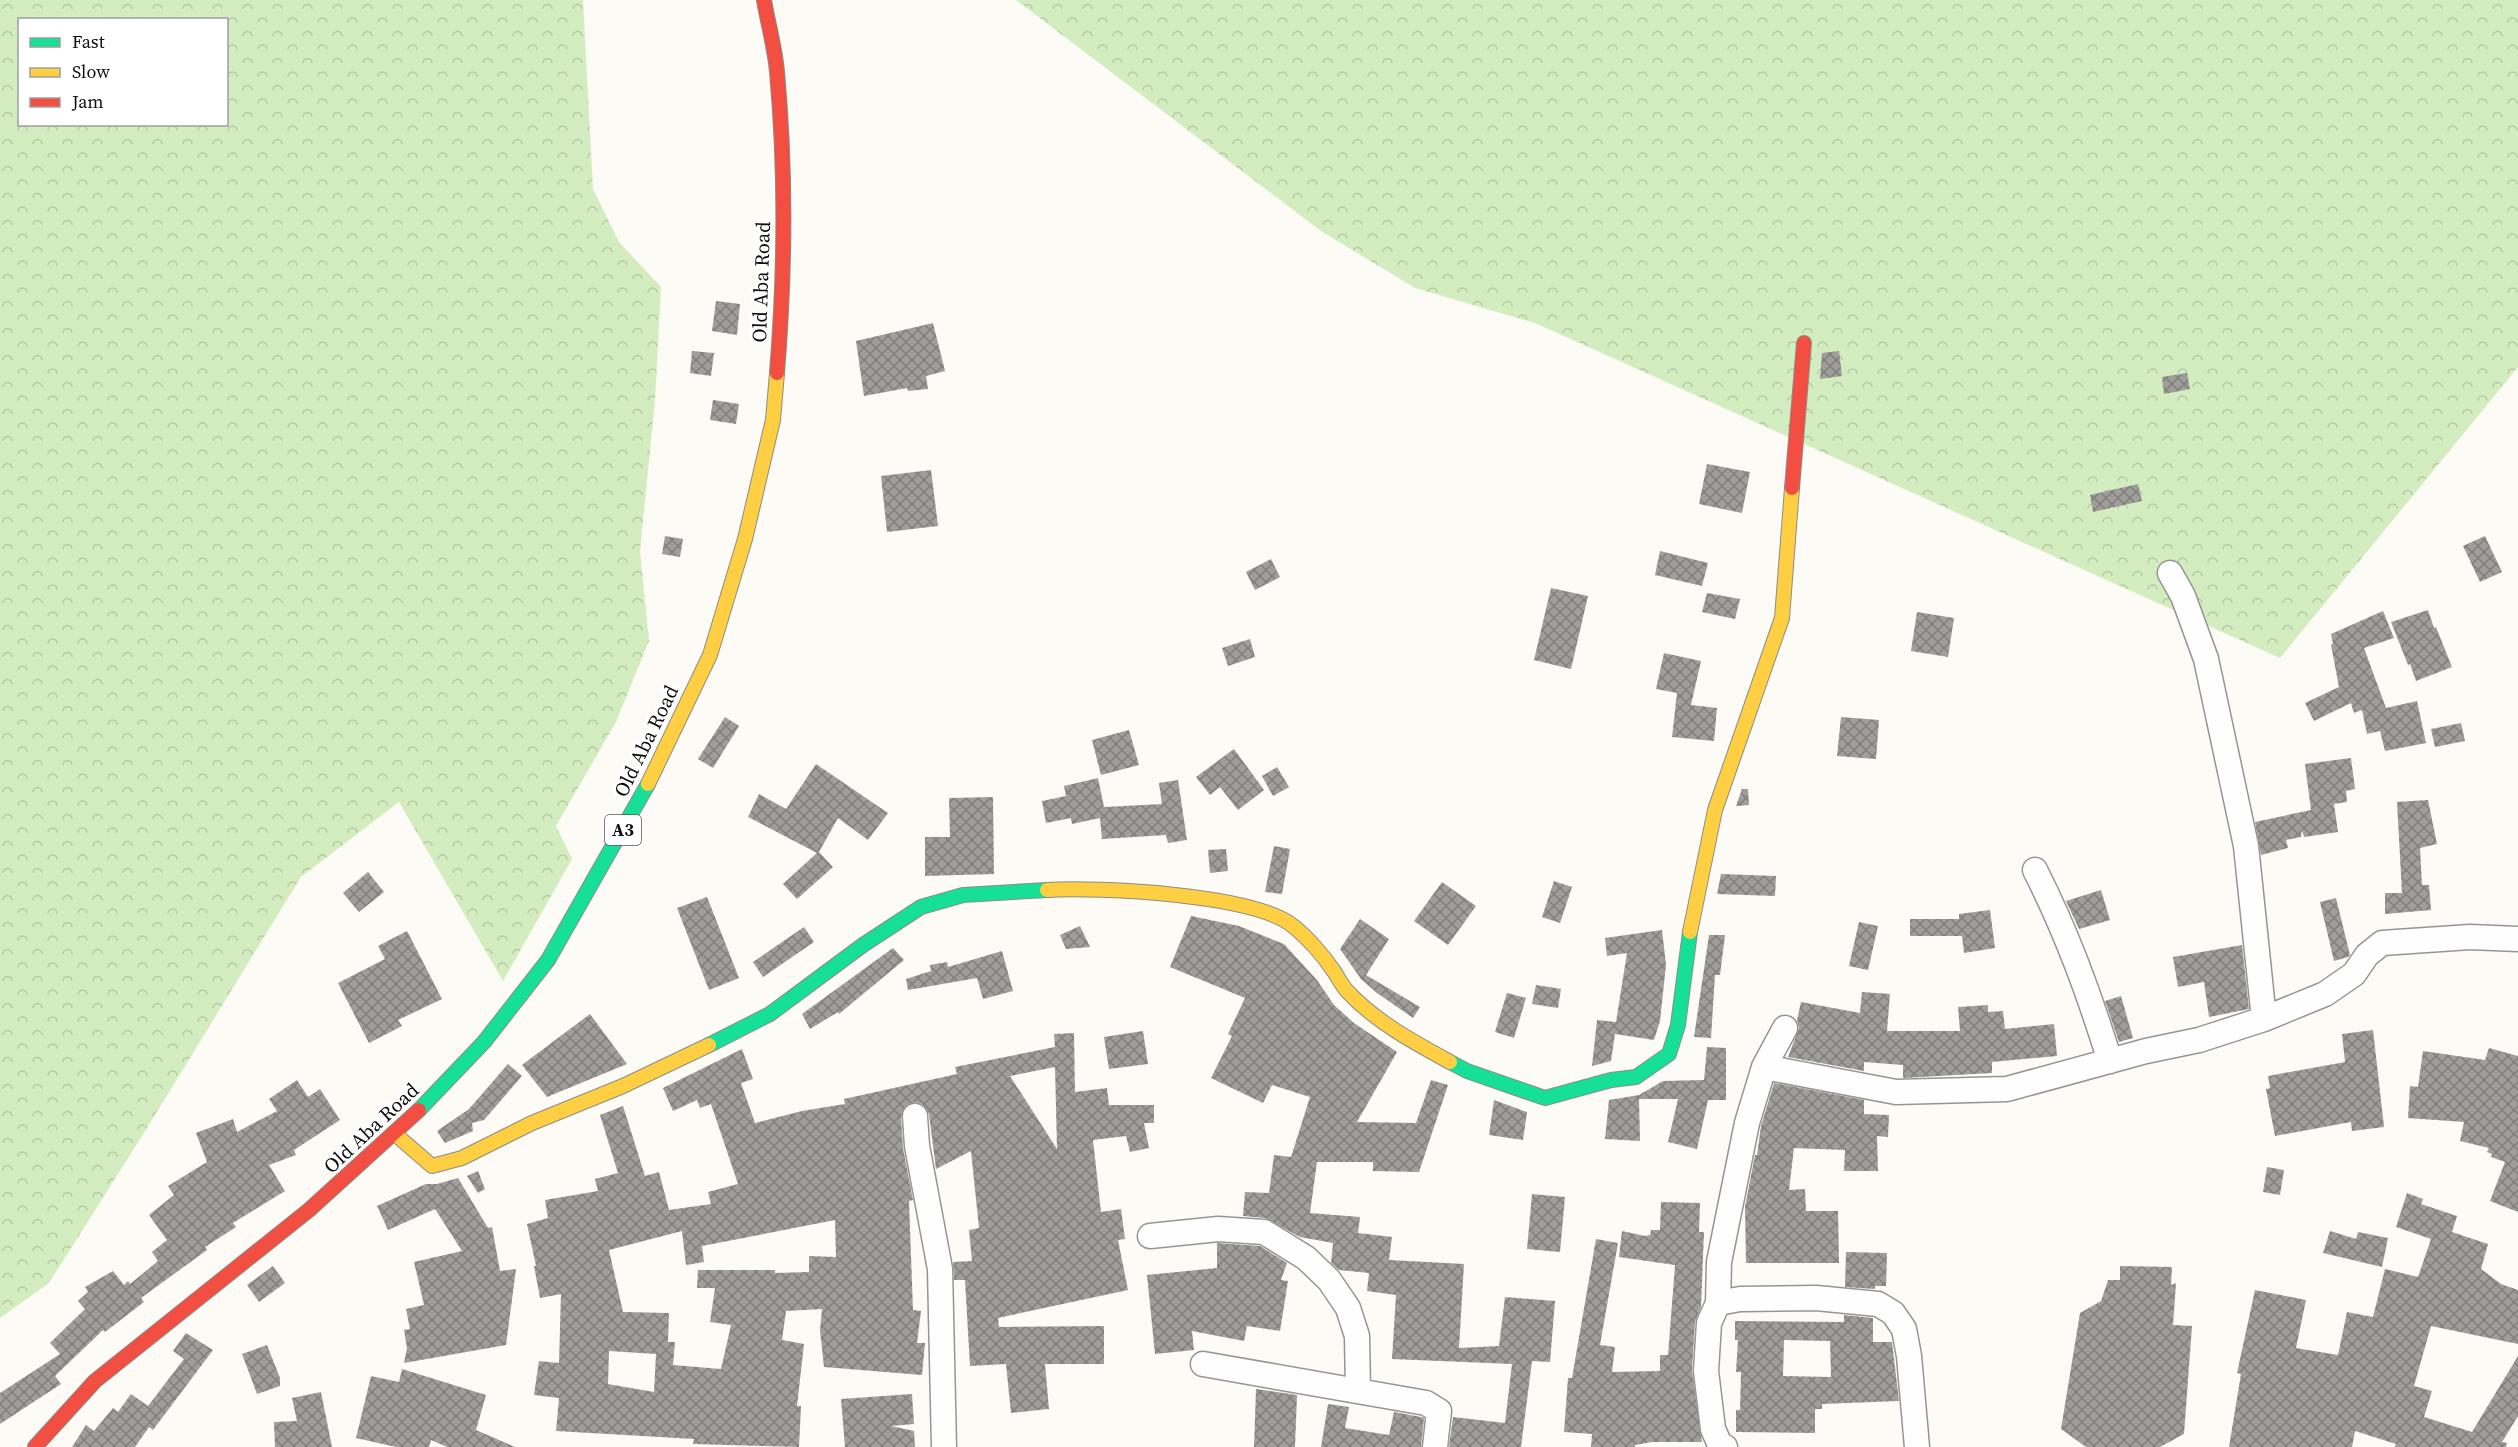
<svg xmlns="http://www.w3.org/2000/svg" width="2518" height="1447" font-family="'Source Serif 4',serif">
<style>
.forest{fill:url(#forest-crowns);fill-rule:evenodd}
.building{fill:url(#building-cross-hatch);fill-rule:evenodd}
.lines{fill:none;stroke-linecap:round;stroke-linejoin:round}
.street-casing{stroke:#969593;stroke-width:27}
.fast-casing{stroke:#8c8c89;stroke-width:16}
.slow-casing{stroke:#8c8c89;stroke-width:16}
.jam-casing{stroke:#8c8c89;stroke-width:16}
.street{stroke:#fffefe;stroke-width:24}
.fast{stroke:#16e098;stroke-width:14}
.slow{stroke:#ffcf43;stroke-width:14}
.jam{stroke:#f24e42;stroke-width:14}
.labels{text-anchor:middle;stroke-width:6;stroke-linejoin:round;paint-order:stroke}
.shield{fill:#fff;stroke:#575757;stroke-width:1.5}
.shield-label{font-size:18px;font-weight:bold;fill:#0f0f0f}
.street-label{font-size:20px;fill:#0f0f0f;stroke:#fff}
</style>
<defs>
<pattern id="forest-crowns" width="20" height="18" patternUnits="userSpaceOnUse" patternTransform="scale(1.5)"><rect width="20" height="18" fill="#d4edc0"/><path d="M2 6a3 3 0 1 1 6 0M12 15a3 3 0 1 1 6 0" fill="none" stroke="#b5caa4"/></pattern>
<pattern id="building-cross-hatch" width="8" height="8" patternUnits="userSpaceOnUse" patternTransform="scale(1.5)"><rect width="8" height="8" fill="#a09e9a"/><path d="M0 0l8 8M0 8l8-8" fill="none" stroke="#817f7c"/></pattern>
</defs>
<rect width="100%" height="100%" fill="#fcfbf5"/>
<!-- forest -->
<path class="forest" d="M 0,0 L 583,0 L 593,189 L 619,242 L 661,287 L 655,401 L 640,551 L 649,641 L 616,722 L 556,826 L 572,859 L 503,981 L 399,802 L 301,877 L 147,1128 L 49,1283 L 0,1318 ZM 20,20 L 226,20 L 226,124 L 20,124 Z
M 1016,0 L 2518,0 L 2518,367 L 2280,658 L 1535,323 L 1415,288 L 1321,231 Z"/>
<!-- building -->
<path class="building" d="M 716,301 L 740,304 L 737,335 L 712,331 Z
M 933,323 L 945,371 L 926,376 L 928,389 L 908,391 L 907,388 L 864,396 L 856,341 Z
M 692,351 L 714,353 L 711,376 L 690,373 Z
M 1839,351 L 1842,376 L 1820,379 L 1822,353 Z
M 2187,373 L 2190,389 L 2164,394 L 2162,377 Z
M 713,400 L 739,404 L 736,424 L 710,420 Z
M 1707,464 L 1750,472 L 1742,513 L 1699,504 Z
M 931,470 L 938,526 L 887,532 L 881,476 Z
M 2138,484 L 2142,501 L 2093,512 L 2090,495 Z
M 665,536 L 683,539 L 680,557 L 662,554 Z
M 2485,536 L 2502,572 L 2480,582 L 2463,546 Z
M 1660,551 L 1708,563 L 1702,586 L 1655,575 Z
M 1271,559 L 1280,577 L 1255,590 L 1246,572 Z
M 1551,588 L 1588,596 L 1571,669 L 1534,660 Z
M 1707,593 L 1740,599 L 1735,619 L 1702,612 Z
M 2428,610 L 2434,628 L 2436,627 L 2452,667 L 2416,681 L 2410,664 L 2408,665 L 2391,622 Z
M 2383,611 L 2394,638 L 2364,648 L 2386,708 L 2417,701 L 2426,743 L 2385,751 L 2380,731 L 2367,734 L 2362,710 L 2354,713 L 2351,703 L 2314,721 L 2305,703 L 2339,687 L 2331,645 L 2333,644 L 2331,634 Z
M 1917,612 L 1954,618 L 1948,657 L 1911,651 Z
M 1250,639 L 1255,657 L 1228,666 L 1222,648 Z
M 1664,653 L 1701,661 L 1691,705 L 1717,708 L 1714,741 L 1672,737 L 1677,693 L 1656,689 Z
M 725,717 L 739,726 L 713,768 L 698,759 Z
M 1841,717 L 1879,720 L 1876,759 L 1837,756 Z
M 2461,723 L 2465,741 L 2435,747 L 2431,729 Z
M 1129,730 L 1139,765 L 1101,775 L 1092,740 Z
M 1234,749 L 1264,790 L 1238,810 L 1220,787 L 1210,795 L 1196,777 Z
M 2351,758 L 2355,789 L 2346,791 L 2347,802 L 2334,804 L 2338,832 L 2304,837 L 2302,830 L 2301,837 L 2286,840 L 2288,848 L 2261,855 L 2255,822 L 2311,810 L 2305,764 Z
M 816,764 L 888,813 L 868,840 L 838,818 L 819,852 L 833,867 L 797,899 L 783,884 L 817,853 L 748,817 L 759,794 L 786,809 Z
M 1277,767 L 1289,787 L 1273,796 L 1262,776 Z
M 1098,778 L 1104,807 L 1162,804 L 1159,783 L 1178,780 L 1187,840 L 1168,843 L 1166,835 L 1102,839 L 1100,818 L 1072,824 L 1071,818 L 1046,823 L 1042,801 L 1066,796 L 1064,786 Z
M 1742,789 L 1748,789 L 1749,805 L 1736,806 Z
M 993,797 L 994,874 L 925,876 L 925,837 L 950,837 L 949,798 Z
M 2428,800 L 2437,844 L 2420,848 L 2422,885 L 2429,885 L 2431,910 L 2385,914 L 2385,893 L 2402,893 L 2397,802 Z
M 1274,846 L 1290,849 L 1282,894 L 1265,892 Z
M 1226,849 L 1228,871 L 1210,873 L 1208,850 Z
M 368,872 L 384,892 L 359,912 L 343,893 Z
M 1721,874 L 1776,876 L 1775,896 L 1717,894 Z
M 1554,881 L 1572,887 L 1560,923 L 1542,917 Z
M 1442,882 L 1476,906 L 1448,945 L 1414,921 Z
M 2101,890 L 2110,920 L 2079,929 L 2066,901 Z
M 707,897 L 739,978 L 709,990 L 677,908 Z
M 2336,898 L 2350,955 L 2348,957 L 2334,961 L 2320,902 Z
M 1990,910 L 1995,948 L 1964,953 L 1962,936 L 1910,936 L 1910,919 L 1959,919 L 1959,914 Z
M 1191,916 L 1239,926 L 1284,944 L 1317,980 L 1334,1005 L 1354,1023 L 1397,1052 L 1357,1122 L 1416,1123 L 1431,1080 L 1448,1085 L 1419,1172 L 1373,1171 L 1373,1162 L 1317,1162 L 1310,1213 L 1360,1217 L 1358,1233 L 1392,1237 L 1389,1260 L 1464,1264 L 1459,1348 L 1499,1346 L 1505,1297 L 1555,1301 L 1550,1362 L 1532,1361 L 1521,1447 L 1449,1447 L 1453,1417 L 1505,1423 L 1512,1364 L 1392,1359 L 1396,1295 L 1367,1291 L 1369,1273 L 1339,1270 L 1331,1263 L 1333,1243 L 1300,1237 L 1265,1218 L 1243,1216 L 1245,1192 L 1269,1193 L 1274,1155 L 1291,1157 L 1310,1097 L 1272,1085 L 1263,1103 L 1211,1078 L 1232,1036 L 1228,1034 L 1245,998 L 1170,967 Z
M 1360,919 L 1389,939 L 1366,975 L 1420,1007 L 1413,1018 L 1377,993 L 1361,979 L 1340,949 Z
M 1859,922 L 1878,926 L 1868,970 L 1849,966 Z
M 1080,926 L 1090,947 L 1066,949 L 1060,935 Z
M 804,927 L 814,942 L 763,977 L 753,962 Z
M 1662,930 L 1666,965 L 1660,1021 L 1654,1040 L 1615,1034 L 1611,1061 L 1592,1066 L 1597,1020 L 1616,1022 L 1627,953 L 1607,956 L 1605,938 Z
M 407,931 L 442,999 L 398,1020 L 402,1026 L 369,1043 L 338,983 L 385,959 L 378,946 Z
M 1709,935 L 1725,935 L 1720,975 L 1715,975 L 1711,1038 L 1694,1037 Z
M 2242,945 L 2249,1009 L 2209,1017 L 2204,982 L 2178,987 L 2173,957 Z
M 893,948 L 904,960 L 839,1014 L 838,1012 L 810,1029 L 802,1014 Z
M 1002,951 L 1013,991 L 983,999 L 977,978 L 908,990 L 906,979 L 931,971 L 930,965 L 947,962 L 948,967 Z
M 1536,985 L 1561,989 L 1558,1008 L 1532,1004 Z
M 1862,992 L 1890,994 L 1887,1031 L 1960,1031 L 1958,1007 L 1988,1005 L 1988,1012 L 2003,1011 L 2005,1029 L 2054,1024 L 2057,1056 L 1992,1062 L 1992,1073 L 1903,1078 L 1903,1065 L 1864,1062 L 1864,1071 L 1788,1057 L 1799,1028 L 1797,1020 L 1801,1002 L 1860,1013 Z
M 1507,993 L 1526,998 L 1514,1038 L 1495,1032 Z
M 2121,996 L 2133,1038 L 2119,1042 L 2105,1001 Z
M 590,1014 L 627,1064 L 547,1097 L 522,1065 Z
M 2373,1030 L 2384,1127 L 2352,1131 L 2351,1122 L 2275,1136 L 2266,1089 L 2270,1088 L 2268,1076 L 2345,1062 L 2342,1034 Z
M 1143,1031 L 1148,1064 L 1109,1069 L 1104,1037 Z
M 1074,1033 L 1075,1092 L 1107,1088 L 1109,1105 L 1154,1105 L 1154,1123 L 1144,1123 L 1149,1148 L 1130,1152 L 1126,1136 L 1093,1140 L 1101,1212 L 1121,1209 L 1125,1239 L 1118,1240 L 1128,1290 L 998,1318 L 999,1327 L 1104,1326 L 1104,1364 L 1045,1364 L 1049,1409 L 1011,1413 L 1006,1364 L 970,1366 L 965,1280 L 954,1280 L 953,1262 L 972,1261 L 969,1230 L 979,1228 L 971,1151 L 936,1169 L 929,1114 L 922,1104 L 915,1102 L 907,1105 L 901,1117 L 903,1148 L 913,1200 L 909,1201 L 913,1310 L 921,1311 L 917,1343 L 925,1343 L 922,1375 L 824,1367 L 820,1330 L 822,1309 L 786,1311 L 782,1340 L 804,1344 L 797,1406 L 801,1406 L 799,1447 L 693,1444 L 694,1439 L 556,1431 L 559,1398 L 534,1395 L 539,1361 L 559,1363 L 561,1294 L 540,1298 L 534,1266 L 536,1266 L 527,1224 L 548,1218 L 545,1200 L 598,1191 L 595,1179 L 618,1173 L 600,1115 L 623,1106 L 645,1176 L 659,1172 L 669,1210 L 711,1204 L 708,1192 L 738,1184 L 711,1104 L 700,1108 L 697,1100 L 673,1111 L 663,1088 L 742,1049 L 753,1079 L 741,1083 L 755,1123 L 802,1111 L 845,1104 L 844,1099 L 957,1074 L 955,1067 L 1055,1047 L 1054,1034 ZM 1055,1067 L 1057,1149 L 1010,1076 ZM 835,1220 L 836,1257 L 809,1256 L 809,1272 L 775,1273 L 775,1270 L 698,1270 L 697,1288 L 715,1288 L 710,1322 L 731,1325 L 721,1369 L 673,1365 L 675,1342 L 668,1342 L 669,1313 L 623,1312 L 609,1250 L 682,1231 L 686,1265 L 704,1262 L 702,1246 ZM 609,1351 L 656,1354 L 654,1392 L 608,1384 Z
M 1707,1047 L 1726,1048 L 1726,1100 L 1708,1100 L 1697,1149 L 1668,1142 L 1678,1099 L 1639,1099 L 1640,1141 L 1605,1139 L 1609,1100 L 1639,1095 L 1663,1081 L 1704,1080 Z
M 2489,1048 L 2518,1056 L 2518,1212 L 2490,1201 L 2505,1162 L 2491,1157 L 2492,1154 L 2487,1152 L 2489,1148 L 2460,1141 L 2464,1122 L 2408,1118 L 2410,1086 L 2418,1087 L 2423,1051 L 2485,1060 Z
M 508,1064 L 522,1076 L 484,1120 L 472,1123 L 473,1131 L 445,1143 L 437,1131 L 469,1109 Z
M 297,1080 L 308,1097 L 320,1089 L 340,1120 L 294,1150 L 296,1155 L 269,1165 L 285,1191 L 233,1223 L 236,1227 L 205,1247 L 207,1250 L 141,1298 L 144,1302 L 105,1332 L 103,1330 L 55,1376 L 61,1384 L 0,1424 L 0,1393 L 60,1354 L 50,1343 L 85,1309 L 78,1301 L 88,1292 L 85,1287 L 113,1271 L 124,1285 L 128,1281 L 130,1284 L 158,1261 L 152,1252 L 167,1240 L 149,1215 L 174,1195 L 168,1186 L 207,1162 L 196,1133 L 233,1119 L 237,1132 L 277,1111 L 269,1099 Z
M 1774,1083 L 1864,1100 L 1864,1114 L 1889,1115 L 1888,1137 L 1877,1136 L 1878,1171 L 1844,1171 L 1845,1150 L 1794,1148 L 1789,1190 L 1805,1189 L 1806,1211 L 1838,1211 L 1839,1263 L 1746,1263 L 1745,1207 L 1755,1155 L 1757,1155 L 1761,1126 Z
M 1494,1100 L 1527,1112 L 1523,1140 L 1489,1135 Z
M 2267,1167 L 2284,1170 L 2280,1195 L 2263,1192 Z
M 478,1171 L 485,1189 L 478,1193 L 467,1176 Z
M 458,1178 L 488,1228 L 492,1227 L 500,1271 L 516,1269 L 506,1345 L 404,1363 L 407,1348 L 404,1330 L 410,1329 L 406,1309 L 424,1305 L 414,1262 L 462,1251 L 435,1209 L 388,1230 L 377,1206 L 426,1184 L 437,1184 Z
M 2407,1193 L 2423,1199 L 2421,1204 L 2457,1216 L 2452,1232 L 2488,1244 L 2481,1269 L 2501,1284 L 2518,1290 L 2518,1344 L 2431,1326 L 2414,1386 L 2432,1391 L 2424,1417 L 2472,1432 L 2518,1356 L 2518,1416 L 2502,1442 L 2507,1443 L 2506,1447 L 2395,1447 L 2396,1444 L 2355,1431 L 2352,1447 L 2229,1447 L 2241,1374 L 2237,1373 L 2255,1290 L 2306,1300 L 2296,1348 L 2338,1355 L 2347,1312 L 2373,1317 L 2385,1269 L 2418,1277 L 2431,1239 L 2396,1227 Z
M 1532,1194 L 1565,1197 L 1560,1252 L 1527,1249 Z
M 1661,1202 L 1700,1203 L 1699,1232 L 1704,1232 L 1701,1307 L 1695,1322 L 1692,1370 L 1702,1442 L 1652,1442 L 1635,1445 L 1635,1447 L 1591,1447 L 1592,1434 L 1564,1432 L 1568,1378 L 1572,1378 L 1596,1239 L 1618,1243 L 1600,1345 L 1615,1347 L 1612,1372 L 1660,1371 L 1660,1355 L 1668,1355 L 1675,1265 L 1619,1257 L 1622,1231 L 1645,1236 L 1650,1235 L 1651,1230 L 1660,1230 Z
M 2330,1231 L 2356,1239 L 2358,1232 L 2388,1238 L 2382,1267 L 2323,1253 Z
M 1217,1243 L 1260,1246 L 1287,1263 L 1281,1280 L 1288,1281 L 1280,1331 L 1247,1326 L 1244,1341 L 1192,1331 L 1194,1350 L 1155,1354 L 1147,1275 L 1217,1268 Z
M 1846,1252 L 1887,1253 L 1886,1286 L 1875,1286 L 1875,1289 L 1845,1287 Z
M 273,1266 L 285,1283 L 259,1302 L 247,1285 Z
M 2120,1266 L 2172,1267 L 2171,1285 L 2176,1283 L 2173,1325 L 2192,1326 L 2184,1434 L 2160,1447 L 2086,1447 L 2061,1429 L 2080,1313 L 2101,1301 L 2108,1280 L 2120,1280 Z
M 1844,1315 L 1873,1318 L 1873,1342 L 1892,1342 L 1899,1401 L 1822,1404 L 1822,1409 L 1815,1409 L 1815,1433 L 1736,1432 L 1736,1410 L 1740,1410 L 1741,1372 L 1736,1372 L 1738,1340 L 1735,1340 L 1735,1321 L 1844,1322 ZM 1784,1340 L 1830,1341 L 1831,1377 L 1783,1376 Z
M 186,1333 L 213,1350 L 153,1430 L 149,1427 L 135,1447 L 72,1447 L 86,1425 L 94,1431 L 113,1408 L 118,1412 L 131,1394 L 148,1406 L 184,1359 L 173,1351 Z
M 267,1345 L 280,1378 L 280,1386 L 257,1394 L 242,1354 Z
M 402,1369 L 486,1395 L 476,1430 L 515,1447 L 447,1447 L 431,1440 L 429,1447 L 396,1447 L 356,1438 L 371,1376 L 399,1382 Z
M 1256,1389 L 1297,1395 L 1295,1447 L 1254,1447 Z
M 321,1392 L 332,1447 L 275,1447 L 274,1422 L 297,1421 L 292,1398 Z
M 912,1394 L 914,1424 L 891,1426 L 914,1431 L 915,1447 L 845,1447 L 841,1399 Z
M 1328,1404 L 1349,1407 L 1345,1428 L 1389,1435 L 1394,1412 L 1421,1417 L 1424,1418 L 1421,1447 L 1321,1447 Z"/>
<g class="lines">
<!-- street casing -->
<g class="street-casing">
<path id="street" d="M 2170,573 L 2183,596 L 2206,659 L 2246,846 L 2264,1019
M 2035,870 C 2067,933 2089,994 2110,1061
M 1764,1067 L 1896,1092 L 2007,1089 L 2146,1051 L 2199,1040 L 2264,1019 L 2325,994 L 2354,974 L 2367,955 L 2382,943 L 2470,937 L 2518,939
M 915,1116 L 917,1146 L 940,1269 L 944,1447
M 1150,1236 L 1218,1229 L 1264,1232 L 1306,1258 L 1329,1280 L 1348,1308 L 1357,1336 L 1358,1390
M 1718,1303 L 1740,1299 L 1816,1298 L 1878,1304 L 1893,1313 L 1904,1329 L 1909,1356 L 1917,1447
M 1203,1364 L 1426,1403 L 1439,1411 L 1435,1447
M 1725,1447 L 1720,1445 L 1713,1429 L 1706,1371 L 1709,1323 L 1718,1303 L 1719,1262 L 1747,1123 L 1764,1067 L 1785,1028"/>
</g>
<!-- fast casing -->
<g class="fast-casing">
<path id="fast" d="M 709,1045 L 770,1014 L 863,945 L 921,907 L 963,895 L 1047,890
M 1450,1062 L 1467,1071 L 1545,1098 L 1611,1080 L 1636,1077 L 1669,1054 L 1678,1025 L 1690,932
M 419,1110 L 484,1042 L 548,960 L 648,784"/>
</g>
<!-- slow casing -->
<g class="slow-casing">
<path id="slow" d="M 648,784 L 710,655 L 745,539 L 773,420 L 777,373
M 1047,890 C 1099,887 1254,894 1293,926 C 1307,937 1323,955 1333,970 C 1338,977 1342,986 1348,992 C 1376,1022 1415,1043 1450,1062
M 1690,932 L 1715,810 L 1782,618 L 1792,488
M 395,1134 L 432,1166 L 462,1158 L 532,1123 L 623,1086 L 709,1045"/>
</g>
<!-- jam casing -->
<g class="jam-casing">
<path id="jam" d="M 764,0 C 768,24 775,48 777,72 C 786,171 785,273 777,373
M 1792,488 L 1804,343
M 35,1447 L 95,1381 L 309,1210 L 419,1110"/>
</g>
<!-- street -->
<use href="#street" class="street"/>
<!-- fast -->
<use href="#fast" class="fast"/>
<!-- slow -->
<use href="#slow" class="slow"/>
<!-- jam -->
<use href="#jam" class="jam"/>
</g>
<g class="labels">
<!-- shield labels -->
<rect class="shield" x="605" y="815" width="36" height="30" rx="4.5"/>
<g class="shield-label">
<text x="623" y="836">A3</text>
</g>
<!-- street labels -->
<g class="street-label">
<text transform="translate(761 282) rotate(-88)" y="7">Old Aba Road</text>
<text transform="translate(646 741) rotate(-64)" y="7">Old Aba Road</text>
<text transform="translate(371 1128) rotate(-43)" y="7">Old Aba Road</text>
</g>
</g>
<!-- legend -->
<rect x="18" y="18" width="210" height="108" fill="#ffffff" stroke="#9f9f9f" stroke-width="1.5"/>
<rect x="30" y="38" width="30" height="9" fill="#16e098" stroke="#9f9f9f" stroke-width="1.5"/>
<text x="72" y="48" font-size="18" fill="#0f0f0f">Fast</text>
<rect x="30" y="68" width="30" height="9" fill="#ffcf43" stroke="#9f9f9f" stroke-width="1.5"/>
<text x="72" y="78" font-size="18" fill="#0f0f0f">Slow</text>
<rect x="30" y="98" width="30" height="9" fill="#f24e42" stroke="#9f9f9f" stroke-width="1.5"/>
<text x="72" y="108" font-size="18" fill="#0f0f0f">Jam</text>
</svg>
